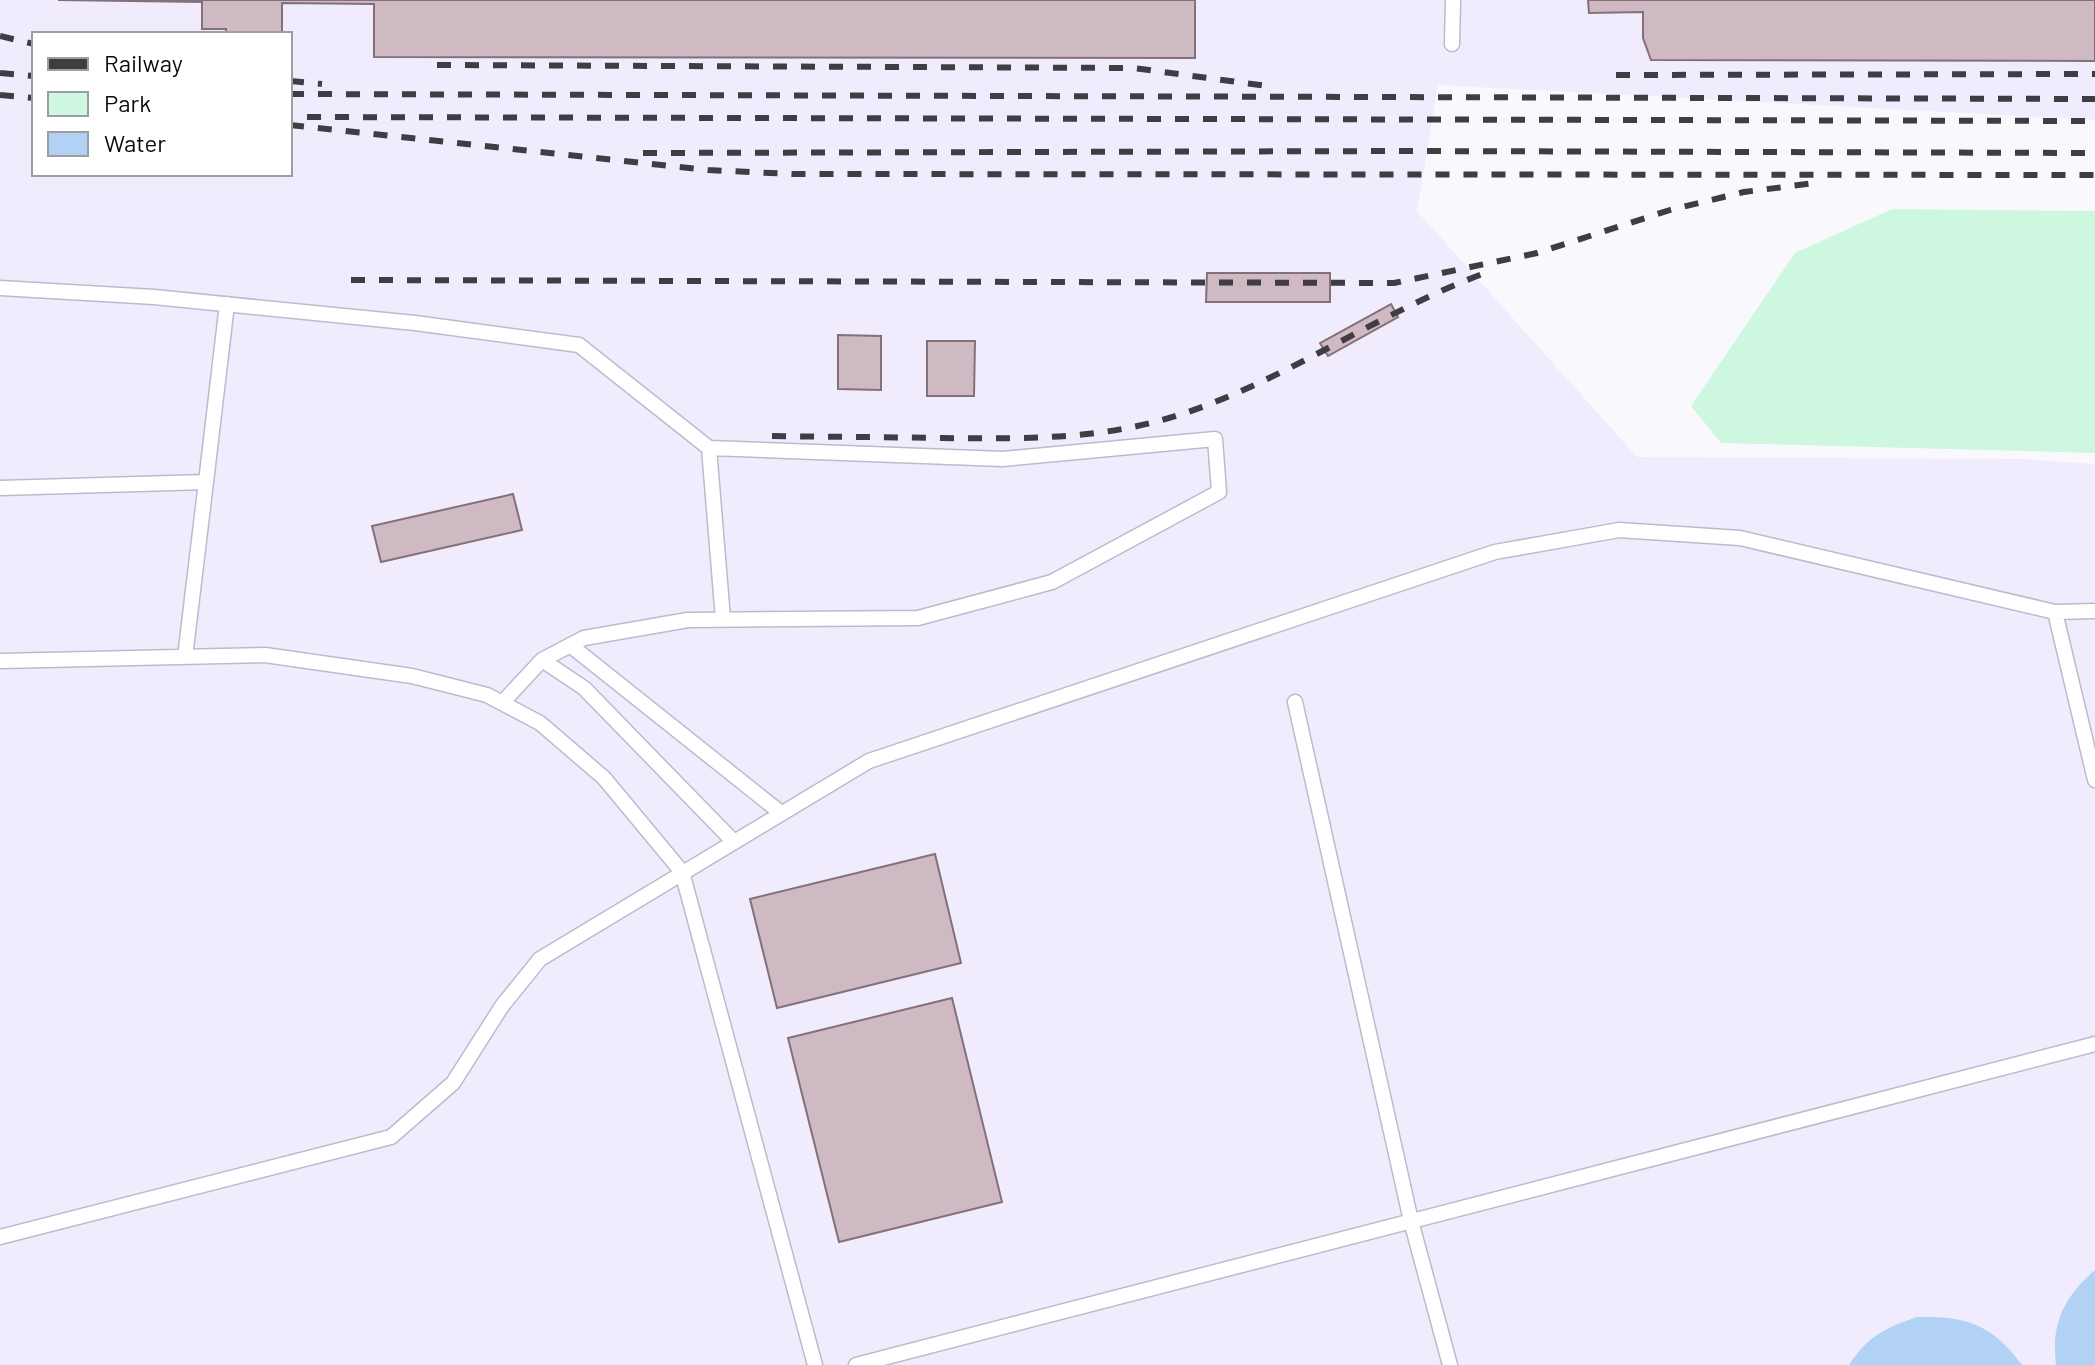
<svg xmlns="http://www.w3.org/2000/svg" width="2095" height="1365" font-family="Barlow,sans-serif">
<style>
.built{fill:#f0ecfd;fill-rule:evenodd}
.green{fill:#cdf7de}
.water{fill:#b2d2f5}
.building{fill:#cfbac4;stroke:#837079;stroke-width:2}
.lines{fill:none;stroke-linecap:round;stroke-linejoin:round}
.lane-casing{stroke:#bebacd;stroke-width:17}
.lane{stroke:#fff;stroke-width:14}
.rail{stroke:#3f3d43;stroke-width:6;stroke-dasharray:14 14;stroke-linecap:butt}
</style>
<rect width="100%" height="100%" fill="#f9f9fd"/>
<!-- built -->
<path class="built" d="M 0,0 L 2095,0 L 2095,120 L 1438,85 L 1417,211 L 1637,457 L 2022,459 L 2095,464 L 2095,1365 L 0,1365 ZM 34,34 L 290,34 L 290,174 L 34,174 Z"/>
<!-- green -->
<path class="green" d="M 1892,209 L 2095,211 L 2095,453 L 1721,443 L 1691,406 L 1795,253 Z"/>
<!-- water -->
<path class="water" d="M 2095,1270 L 2095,1365 L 2056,1365 C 2051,1323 2064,1297 2095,1270 Z
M 1917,1317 C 1967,1316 1992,1324 2022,1365 L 1849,1365 C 1868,1336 1885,1328 1917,1317 Z"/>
<!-- building -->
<path class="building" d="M 58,0 L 1195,0 L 1195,58 L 374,57 L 374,4 L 282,3 L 282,34 L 226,34 L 226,29 L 202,29 L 202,2 Z
M 1588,0 L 2095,0 L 2095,61 L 1651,60 L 1643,38 L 1643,12 L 1589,13 Z
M 1207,273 L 1330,273 L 1330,302 L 1206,302 Z
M 1391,304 L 1398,317 L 1328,356 L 1320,343 Z
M 838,335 L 881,336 L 881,390 L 838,389 Z
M 927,341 L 975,341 L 974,396 L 927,396 Z
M 513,494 L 522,530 L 381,562 L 372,526 Z
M 935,854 L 961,963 L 777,1008 L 750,899 Z
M 952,998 L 1002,1202 L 839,1242 L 788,1038 Z"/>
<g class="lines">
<!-- lane casing -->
<g class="lane-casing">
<path id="lane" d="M 1452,44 L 1453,0
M 0,288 L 154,297 L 415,323 L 579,345 L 709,448 L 1003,459 L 1215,439 L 1219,492 L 1052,582 L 918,618 L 688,620 L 584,638 L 542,660
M 709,448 L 723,619
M 206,482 L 227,304
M 0,488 L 206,482 L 185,657
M 2095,611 L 2055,612 L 2095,780
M 570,645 L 781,813
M 0,661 L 265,655 L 412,676 L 487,695 L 502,703 L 540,723 L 604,778 L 682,872 L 815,1365
M 1295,702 L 1411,1221 L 1450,1365
M 502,703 L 542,660 L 584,688 L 733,841
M 0,1237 L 391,1137 L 453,1083 L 502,1006 L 540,959 L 869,761 L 1495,552 L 1619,530 L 1740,538 L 2055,612
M 856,1365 L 2095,1044"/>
</g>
<!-- lane -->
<use href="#lane" class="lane"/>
<!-- rail -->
<path class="rail" d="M 0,36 L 34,44
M 437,65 L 1134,68 L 1274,87
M 0,73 L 34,76
M 1616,75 L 2095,74
M 290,81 L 322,84
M 290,94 L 2095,99
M 0,95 L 34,98
M 307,117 L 2095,121
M 290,125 L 708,170 L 792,174 L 2095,175
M 643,153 L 1411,151 L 2095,153
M 351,280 L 1394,283 L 1537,253 L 1670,210 L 1744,192 L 1815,183
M 772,436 C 829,437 885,437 942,438 C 1023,439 1104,440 1182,414 C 1288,379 1380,312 1485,273"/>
</g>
<!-- legend -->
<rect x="32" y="32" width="260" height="144" fill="#ffffff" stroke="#9e9da0" stroke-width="2"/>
<rect x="48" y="58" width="40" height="12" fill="#3f3d43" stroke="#9e9da0" stroke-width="2"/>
<text x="104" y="72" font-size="24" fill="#0c0a11">Railway</text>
<rect x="48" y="92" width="40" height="24" fill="#cdf7de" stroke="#9e9da0" stroke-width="2"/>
<text x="104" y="112" font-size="24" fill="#0c0a11">Park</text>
<rect x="48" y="132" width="40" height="24" fill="#b2d2f5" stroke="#9e9da0" stroke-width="2"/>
<text x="104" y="152" font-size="24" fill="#0c0a11">Water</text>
</svg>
